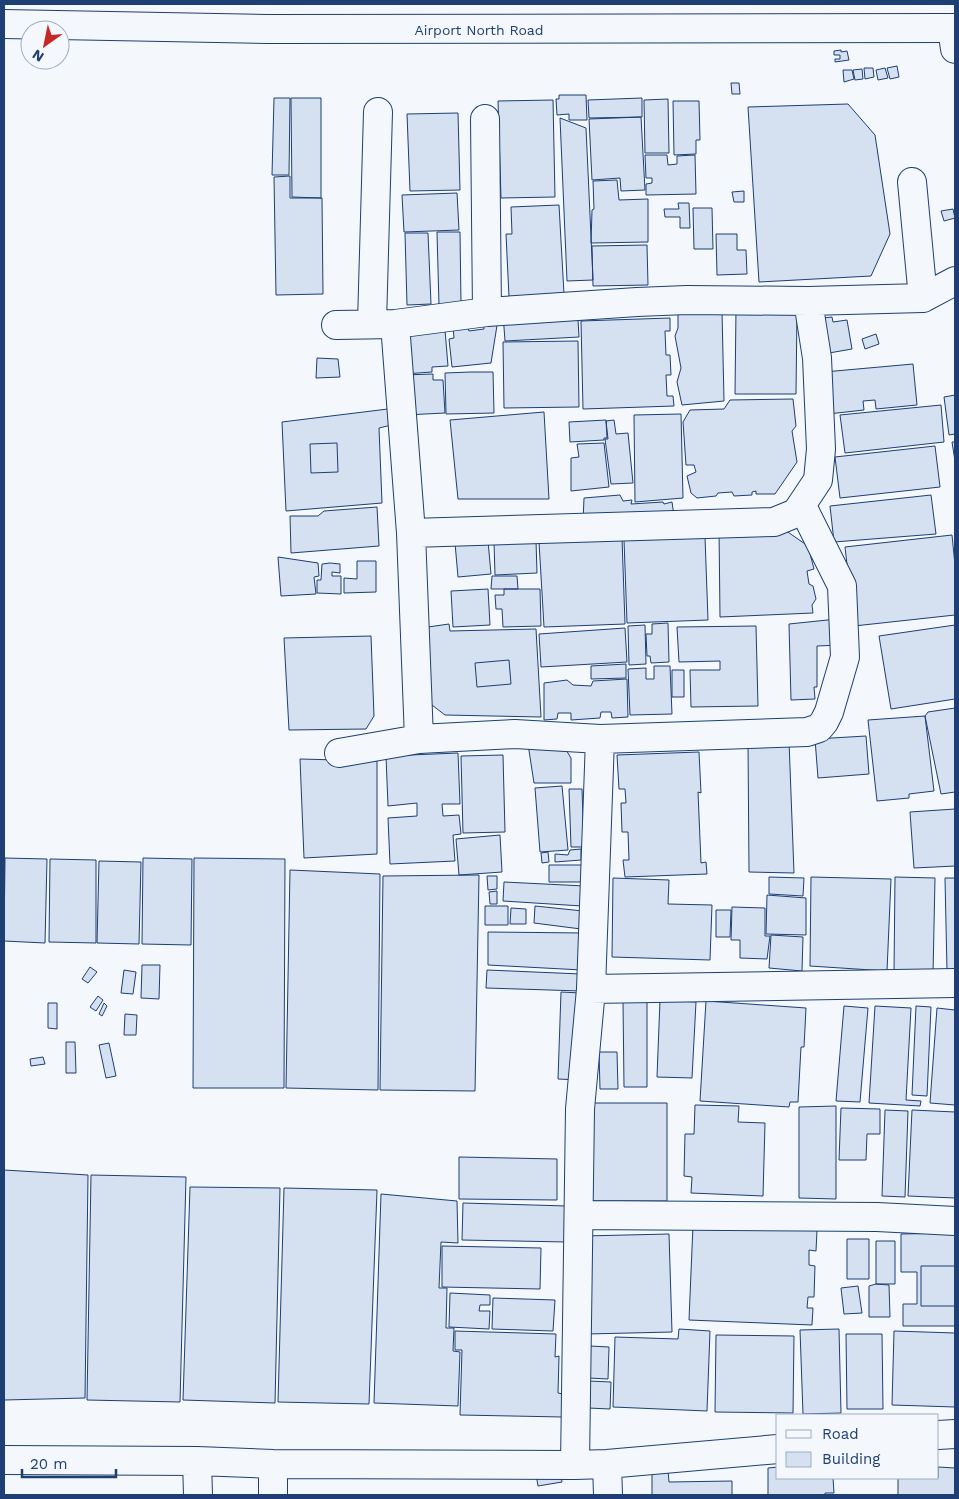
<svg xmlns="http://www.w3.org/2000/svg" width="959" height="1499" font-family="'Work Sans',sans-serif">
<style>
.building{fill:#d5e0f0;stroke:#1d3f73}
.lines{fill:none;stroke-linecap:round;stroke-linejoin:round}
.minor-casing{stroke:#1d3f73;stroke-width:30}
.major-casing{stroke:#1d3f73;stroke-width:30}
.minor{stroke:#f4f7fb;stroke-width:28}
.major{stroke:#f4f7fb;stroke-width:28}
.labels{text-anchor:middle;stroke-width:4;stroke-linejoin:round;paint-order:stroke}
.street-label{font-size:14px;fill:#1d3f73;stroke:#f4f7fb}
</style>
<rect width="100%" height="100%" fill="#f4f7fb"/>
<!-- building -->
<path class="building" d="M 841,50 L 841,52 L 847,51 L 849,60 L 835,62 L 835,59 L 840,59 L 840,55 L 834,55 L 834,51 Z
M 897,66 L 899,77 L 890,79 L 887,68 Z
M 864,68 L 873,68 L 874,77 L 865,79 Z
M 885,68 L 888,78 L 878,80 L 876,70 Z
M 862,69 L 863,79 L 855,80 L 853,70 Z
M 843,70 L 852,70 L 854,79 L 844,82 Z
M 731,83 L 739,83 L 740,94 L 732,94 Z
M 559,95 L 586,95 L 587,120 L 569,120 L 569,114 L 557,115 L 556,99 L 559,99 Z
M 274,98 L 290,98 L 289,175 L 272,175 Z
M 291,98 L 321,98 L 321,198 L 292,197 Z
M 642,98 L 642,117 L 589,118 L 588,100 Z
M 668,99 L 669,153 L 645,153 L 644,100 Z
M 553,100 L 555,197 L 501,198 L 498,101 Z
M 673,101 L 699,101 L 700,140 L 696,140 L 696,154 L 674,155 Z
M 848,104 L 875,135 L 890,234 L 871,276 L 759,282 L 748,107 Z
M 458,113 L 460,190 L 410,191 L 407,114 Z
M 641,117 L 645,190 L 621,191 L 620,178 L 592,180 L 589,119 Z
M 560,118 L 586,128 L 593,280 L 567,281 Z
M 645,155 L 667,155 L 668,165 L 677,164 L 677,156 L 695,155 L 696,194 L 646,195 L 646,184 L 652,183 L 652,178 L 646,178 Z
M 290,176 L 290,198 L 322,198 L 323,294 L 276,295 L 274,177 Z
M 617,180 L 619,200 L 648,199 L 648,242 L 591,243 L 592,210 L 594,209 L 593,181 Z
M 744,191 L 744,202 L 734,202 L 732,192 Z
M 457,193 L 459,230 L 404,232 L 402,195 Z
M 678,203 L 689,203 L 690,228 L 680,228 L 680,217 L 665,217 L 664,209 L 679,209 Z
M 559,205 L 564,294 L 509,297 L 506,234 L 512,234 L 511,207 Z
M 693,208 L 712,208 L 713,249 L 694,249 Z
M 953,209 L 955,218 L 944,221 L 941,211 Z
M 437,232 L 460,232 L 461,304 L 439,305 Z
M 405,233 L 428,233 L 431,304 L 407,305 Z
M 716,234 L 737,234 L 737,250 L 746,250 L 747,274 L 717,275 Z
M 647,245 L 648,285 L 593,286 L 592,246 Z
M 736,309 L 797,310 L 796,394 L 735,394 Z
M 592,310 L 592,319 L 578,320 L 579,337 L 505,341 L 503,314 Z
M 722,311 L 724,401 L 682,405 L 677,382 L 681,368 L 675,336 L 678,328 L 678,313 Z
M 832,317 L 833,322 L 847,320 L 852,349 L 829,353 L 823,318 Z
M 670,318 L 670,331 L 665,331 L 666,355 L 670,355 L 671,375 L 666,375 L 667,396 L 673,396 L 674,406 L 583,409 L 581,321 Z
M 498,319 L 491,363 L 452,367 L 449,339 L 454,338 L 453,327 L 467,326 L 469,331 L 484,329 L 483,321 Z
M 445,330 L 448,366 L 432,367 L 432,372 L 404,374 L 401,333 Z
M 876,334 L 879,344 L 865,349 L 862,339 Z
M 578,341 L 579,407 L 504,408 L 503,342 Z
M 317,358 L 338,359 L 340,377 L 316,378 Z
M 913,364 L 917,405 L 876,409 L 875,400 L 863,401 L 864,410 L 828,414 L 824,372 Z
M 471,372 L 493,372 L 494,413 L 446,414 L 445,373 Z
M 433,374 L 433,380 L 443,380 L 445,413 L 405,415 L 403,375 Z
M 955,395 L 955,434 L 949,435 L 944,397 Z
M 793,399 L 796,426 L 792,431 L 797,462 L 775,494 L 756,494 L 756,491 L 752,492 L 752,495 L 734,496 L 732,492 L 718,493 L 716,496 L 697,498 L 691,493 L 687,476 L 696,472 L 694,465 L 686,465 L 683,422 L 690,410 L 724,409 L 730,400 Z
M 941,405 L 944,442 L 845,453 L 840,415 Z
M 396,408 L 400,423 L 379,428 L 382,503 L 286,511 L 282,422 Z
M 544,412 L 549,499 L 458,499 L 450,420 Z
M 681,414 L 683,498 L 635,502 L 634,415 Z
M 606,420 L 607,438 L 604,438 L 604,440 L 570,442 L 569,422 Z
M 614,420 L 616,434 L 628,433 L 633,483 L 611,484 L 605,439 L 608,439 L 606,421 Z
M 952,442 L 955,442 L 955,461 Z
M 337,443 L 338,472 L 311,473 L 310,444 Z
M 604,443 L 609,487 L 571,491 L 571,458 L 579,457 L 577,444 Z
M 935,446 L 940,487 L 840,498 L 835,457 Z
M 620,495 L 623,501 L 632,500 L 631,504 L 663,502 L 664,504 L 672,502 L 674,516 L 583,522 L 584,498 Z
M 931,495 L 936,534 L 834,542 L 830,506 Z
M 377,507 L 379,546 L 291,553 L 290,516 L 318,516 L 324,511 Z
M 719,528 L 782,528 L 808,546 L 814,569 L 807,571 L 809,584 L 813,586 L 816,599 L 812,605 L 813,613 L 720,617 Z
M 952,535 L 955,565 L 955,615 L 854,626 L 845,547 Z
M 705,537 L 708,620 L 627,623 L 624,540 Z
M 622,538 L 625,624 L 544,627 L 539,542 Z
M 488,541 L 491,574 L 458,577 L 455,543 Z
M 536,541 L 537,573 L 495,575 L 494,542 Z
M 278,557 L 318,563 L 319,576 L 314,577 L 316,594 L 281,596 Z
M 357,561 L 376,561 L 376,592 L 344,593 L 344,578 L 357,579 Z
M 330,563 L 340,564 L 340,573 L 332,572 L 332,576 L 341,576 L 341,594 L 317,593 L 317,580 L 321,580 L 322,564 Z
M 492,576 L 517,576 L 518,589 L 491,589 Z
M 488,589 L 490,625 L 453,627 L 451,591 Z
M 504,589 L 540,589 L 541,626 L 503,627 L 502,609 L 496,609 L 495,595 L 504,595 Z
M 837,619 L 841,645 L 817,646 L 817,687 L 814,687 L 815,699 L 791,700 L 789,624 Z
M 668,623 L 669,662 L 651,663 L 650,656 L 647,656 L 646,634 L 652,634 L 652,624 Z
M 449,624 L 450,631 L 536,629 L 541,717 L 445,715 L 428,702 L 421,628 Z
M 645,625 L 646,664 L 629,665 L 628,626 Z
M 955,625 L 955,699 L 891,709 L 879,636 Z
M 756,626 L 758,706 L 691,707 L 690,670 L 720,670 L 720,661 L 679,662 L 677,627 Z
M 625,628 L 627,662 L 541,667 L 539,634 Z
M 371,636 L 374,716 L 366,729 L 289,730 L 284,638 Z
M 509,660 L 511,684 L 477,687 L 475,663 Z
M 626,664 L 626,678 L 591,679 L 591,666 Z
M 654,666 L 670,666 L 672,714 L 630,715 L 628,669 L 646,668 L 646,679 L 654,679 Z
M 672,670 L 684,670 L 684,697 L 672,697 Z
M 627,679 L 628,717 L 612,718 L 611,712 L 601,712 L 600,718 L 571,720 L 571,713 L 558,713 L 557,719 L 544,720 L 544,683 L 567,680 L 573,685 L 591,686 L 593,681 Z
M 955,708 L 955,792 L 941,794 L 925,716 L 928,712 Z
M 925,716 L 934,791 L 909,794 L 909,798 L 877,801 L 868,720 Z
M 866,736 L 869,774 L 818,778 L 815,739 Z
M 560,740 L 571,758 L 571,783 L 534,783 L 528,744 Z
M 789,741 L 794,873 L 749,872 L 748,742 Z
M 699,752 L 701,793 L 698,792 L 701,863 L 706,862 L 707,874 L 625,877 L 623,860 L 629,860 L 628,832 L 622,832 L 621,803 L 626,803 L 625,789 L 619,789 L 617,755 Z
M 458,753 L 460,804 L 442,804 L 443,816 L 459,815 L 461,834 L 453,835 L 455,861 L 390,864 L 388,818 L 417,816 L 417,803 L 388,806 L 386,756 Z
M 503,755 L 505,832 L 463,833 L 461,756 Z
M 300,759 L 377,761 L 377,854 L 304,858 Z
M 562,786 L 568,850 L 540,852 L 535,788 Z
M 569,789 L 582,789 L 584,847 L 571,847 Z
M 955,809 L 955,866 L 914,868 L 910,812 Z
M 500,835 L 502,872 L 459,875 L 456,839 Z
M 581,849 L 581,860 L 555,862 L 555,854 L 568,855 L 570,850 Z
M 548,852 L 549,862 L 542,863 L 541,853 Z
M 5,858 L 47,859 L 45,943 L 4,941 Z
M 143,858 L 192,859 L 191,945 L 142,944 Z
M 194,858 L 285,859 L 284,1088 L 193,1088 Z
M 50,859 L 96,860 L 96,943 L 49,942 Z
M 99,861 L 141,862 L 139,944 L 97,943 Z
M 549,865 L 584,865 L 584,882 L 549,882 Z
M 290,870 L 380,874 L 378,1090 L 286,1088 Z
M 479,875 L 475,1091 L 380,1090 L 383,876 Z
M 487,876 L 497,876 L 497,889 L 488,890 Z
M 769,877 L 804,878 L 803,896 L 769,894 Z
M 811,877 L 891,879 L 887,971 L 810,966 Z
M 895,877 L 935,878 L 933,974 L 894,973 Z
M 613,878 L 669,880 L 668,904 L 712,905 L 710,960 L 612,957 Z
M 945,878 L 955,878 L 955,971 L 947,971 Z
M 504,882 L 585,886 L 582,906 L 503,901 Z
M 497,891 L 497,904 L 490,904 L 489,892 Z
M 767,895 L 806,898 L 806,935 L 766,934 Z
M 485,906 L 508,906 L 508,925 L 485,925 Z
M 535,906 L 583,911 L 581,929 L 534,923 Z
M 732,907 L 765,908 L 765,936 L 770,936 L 767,959 L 740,958 L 740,940 L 731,940 Z
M 511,908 L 526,909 L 526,924 L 510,924 Z
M 716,910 L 731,910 L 730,937 L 716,937 Z
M 488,932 L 584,933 L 582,970 L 488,965 Z
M 771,935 L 803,937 L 802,971 L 769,968 Z
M 142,965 L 160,965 L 159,999 L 141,998 Z
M 90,967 L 97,972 L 88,983 L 82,979 Z
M 124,970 L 136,972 L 133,994 L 121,993 Z
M 487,970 L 581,974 L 581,991 L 486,988 Z
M 561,992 L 581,993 L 579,1080 L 558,1079 Z
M 98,996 L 103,1000 L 96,1011 L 90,1007 Z
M 647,998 L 647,1087 L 624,1087 L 623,999 Z
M 660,1000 L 696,1002 L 692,1078 L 657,1077 Z
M 706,1001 L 806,1008 L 804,1047 L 801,1047 L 798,1102 L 790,1102 L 789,1107 L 700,1101 Z
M 48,1003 L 57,1003 L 57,1029 L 48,1028 Z
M 104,1003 L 107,1006 L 102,1016 L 99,1014 Z
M 844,1006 L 868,1008 L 860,1102 L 836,1101 Z
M 875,1006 L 911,1008 L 906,1100 L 921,1101 L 920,1106 L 869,1103 Z
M 916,1006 L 931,1007 L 927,1096 L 912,1095 Z
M 937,1008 L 955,1010 L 955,1105 L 930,1103 Z
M 125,1014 L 137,1015 L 136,1035 L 124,1035 Z
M 66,1042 L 75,1042 L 76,1073 L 66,1073 Z
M 109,1043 L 116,1076 L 106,1078 L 99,1045 Z
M 599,1052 L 617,1052 L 618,1089 L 600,1089 Z
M 43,1057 L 45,1064 L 31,1066 L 30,1059 Z
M 588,1103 L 667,1103 L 667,1201 L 589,1201 Z
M 695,1105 L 739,1106 L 738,1122 L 765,1123 L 763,1196 L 691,1193 L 692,1177 L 684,1176 L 685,1134 L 694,1134 Z
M 836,1106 L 836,1199 L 799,1198 L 799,1107 Z
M 841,1108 L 880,1109 L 880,1134 L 867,1134 L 866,1160 L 839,1160 Z
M 885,1110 L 908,1111 L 905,1197 L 882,1196 Z
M 912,1110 L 955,1112 L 955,1198 L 908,1196 Z
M 459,1157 L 557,1159 L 557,1200 L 459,1199 Z
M 4,1170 L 88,1175 L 85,1398 L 4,1400 Z
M 91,1175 L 186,1177 L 180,1402 L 87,1400 Z
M 190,1187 L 280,1188 L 275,1403 L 183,1400 Z
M 284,1188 L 377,1190 L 369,1404 L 278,1402 Z
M 381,1194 L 457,1201 L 458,1243 L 441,1242 L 439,1288 L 447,1288 L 446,1328 L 454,1328 L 453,1351 L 460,1352 L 458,1406 L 374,1403 Z
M 463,1203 L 567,1206 L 567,1242 L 462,1240 Z
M 693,1225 L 817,1230 L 816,1251 L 809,1250 L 809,1265 L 815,1266 L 814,1297 L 808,1297 L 807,1308 L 813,1308 L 812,1325 L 689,1320 Z
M 955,1233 L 955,1326 L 903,1326 L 903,1304 L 917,1304 L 917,1272 L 901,1272 L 901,1234 Z
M 669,1234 L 672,1332 L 587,1334 L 583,1236 Z
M 847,1239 L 869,1239 L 869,1279 L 847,1279 Z
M 876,1241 L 895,1241 L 895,1284 L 876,1284 Z
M 442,1246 L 541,1248 L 540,1289 L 442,1287 Z
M 921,1266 L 955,1266 L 955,1306 L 921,1306 Z
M 876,1284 L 889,1285 L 890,1317 L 869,1317 L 869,1286 Z
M 858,1286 L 862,1313 L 844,1314 L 841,1288 Z
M 450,1293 L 490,1295 L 490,1305 L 480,1305 L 479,1311 L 490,1311 L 489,1329 L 449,1327 Z
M 493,1298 L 555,1300 L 553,1331 L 492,1329 Z
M 679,1329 L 710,1331 L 707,1411 L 613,1407 L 615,1337 L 678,1339 Z
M 839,1329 L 841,1413 L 803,1414 L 800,1330 Z
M 455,1331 L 556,1334 L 555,1357 L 559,1356 L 558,1393 L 563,1394 L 563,1417 L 460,1415 L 462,1350 L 455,1350 Z
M 894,1331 L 955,1333 L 955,1407 L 892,1405 Z
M 846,1334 L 882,1334 L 883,1409 L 847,1409 Z
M 716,1335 L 794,1336 L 793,1413 L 715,1412 Z
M 590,1346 L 609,1347 L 608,1379 L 589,1378 Z
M 589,1381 L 611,1382 L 610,1409 L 588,1408 Z
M 778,1467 L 778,1478 L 833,1478 L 834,1493 L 825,1493 L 825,1495 L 768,1495 L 768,1468 Z
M 938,1467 L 955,1468 L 955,1495 L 898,1495 L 898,1478 L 938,1478 Z
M 560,1470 L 562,1482 L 538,1486 L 536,1474 Z
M 652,1470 L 668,1470 L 669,1482 L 732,1481 L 732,1495 L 652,1495 Z"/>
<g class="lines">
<!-- minor casing -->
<g class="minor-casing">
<path id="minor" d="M 952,28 L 955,49
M 485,119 L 487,312
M 912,182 L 923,298
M 372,323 L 378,112
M 395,324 L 411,533 L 419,739 L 515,734 L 600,739 L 591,989
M 336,325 L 395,324 L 487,312 L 637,302 L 687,300 L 808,301 L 923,298 L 955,281
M 411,533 L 774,522 L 796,513 L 818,480 L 821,449 L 817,358 L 808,301
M 600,739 L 807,732 L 819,728 L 824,722 L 829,712 L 845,657 L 842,586 L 802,506
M 339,753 L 419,739
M 580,1215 L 877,1217 L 955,1221
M 938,1435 L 955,1434
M 4,1460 L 197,1461 L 273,1464 L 575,1465 L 607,1464 L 778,1449
M 197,1461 L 198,1495
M 273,1464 L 273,1495
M 607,1464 L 608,1495
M 575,1465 L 580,1109 L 591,989 L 955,983"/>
</g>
<!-- major casing -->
<g class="major-casing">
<path id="major" d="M 4,24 L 268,29 L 955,28"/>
</g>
<!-- minor -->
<use href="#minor" class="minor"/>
<!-- major -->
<use href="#major" class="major"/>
</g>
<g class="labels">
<!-- street labels -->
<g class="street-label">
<text x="479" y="35">Airport North Road</text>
</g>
</g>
<!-- border -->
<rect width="959" height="1499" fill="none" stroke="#1d3f73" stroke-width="10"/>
<!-- legend -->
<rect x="776" y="1414" width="162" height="65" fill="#f4f7fb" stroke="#9eadc5"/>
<rect x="786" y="1430" width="25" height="8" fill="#f4f7fb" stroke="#9eadc5"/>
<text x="822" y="1439" font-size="15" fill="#1d3f73">Road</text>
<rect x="786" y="1452" width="25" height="15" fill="#d5e0f0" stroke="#9eadc5"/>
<text x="822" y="1464" font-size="15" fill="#1d3f73">Building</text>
<!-- north arrow -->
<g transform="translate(45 45) rotate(213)"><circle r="24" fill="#f4f7fb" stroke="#9eadc5"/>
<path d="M0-4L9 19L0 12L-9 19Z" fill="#c62828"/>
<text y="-8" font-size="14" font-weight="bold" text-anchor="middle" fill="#1d3f73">N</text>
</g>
<!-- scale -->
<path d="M22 1469v8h94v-8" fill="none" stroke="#1d3f73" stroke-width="2.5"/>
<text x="30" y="1469" font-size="15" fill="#1d3f73" stroke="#f4f7fb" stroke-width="4" paint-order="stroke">20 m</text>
</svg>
